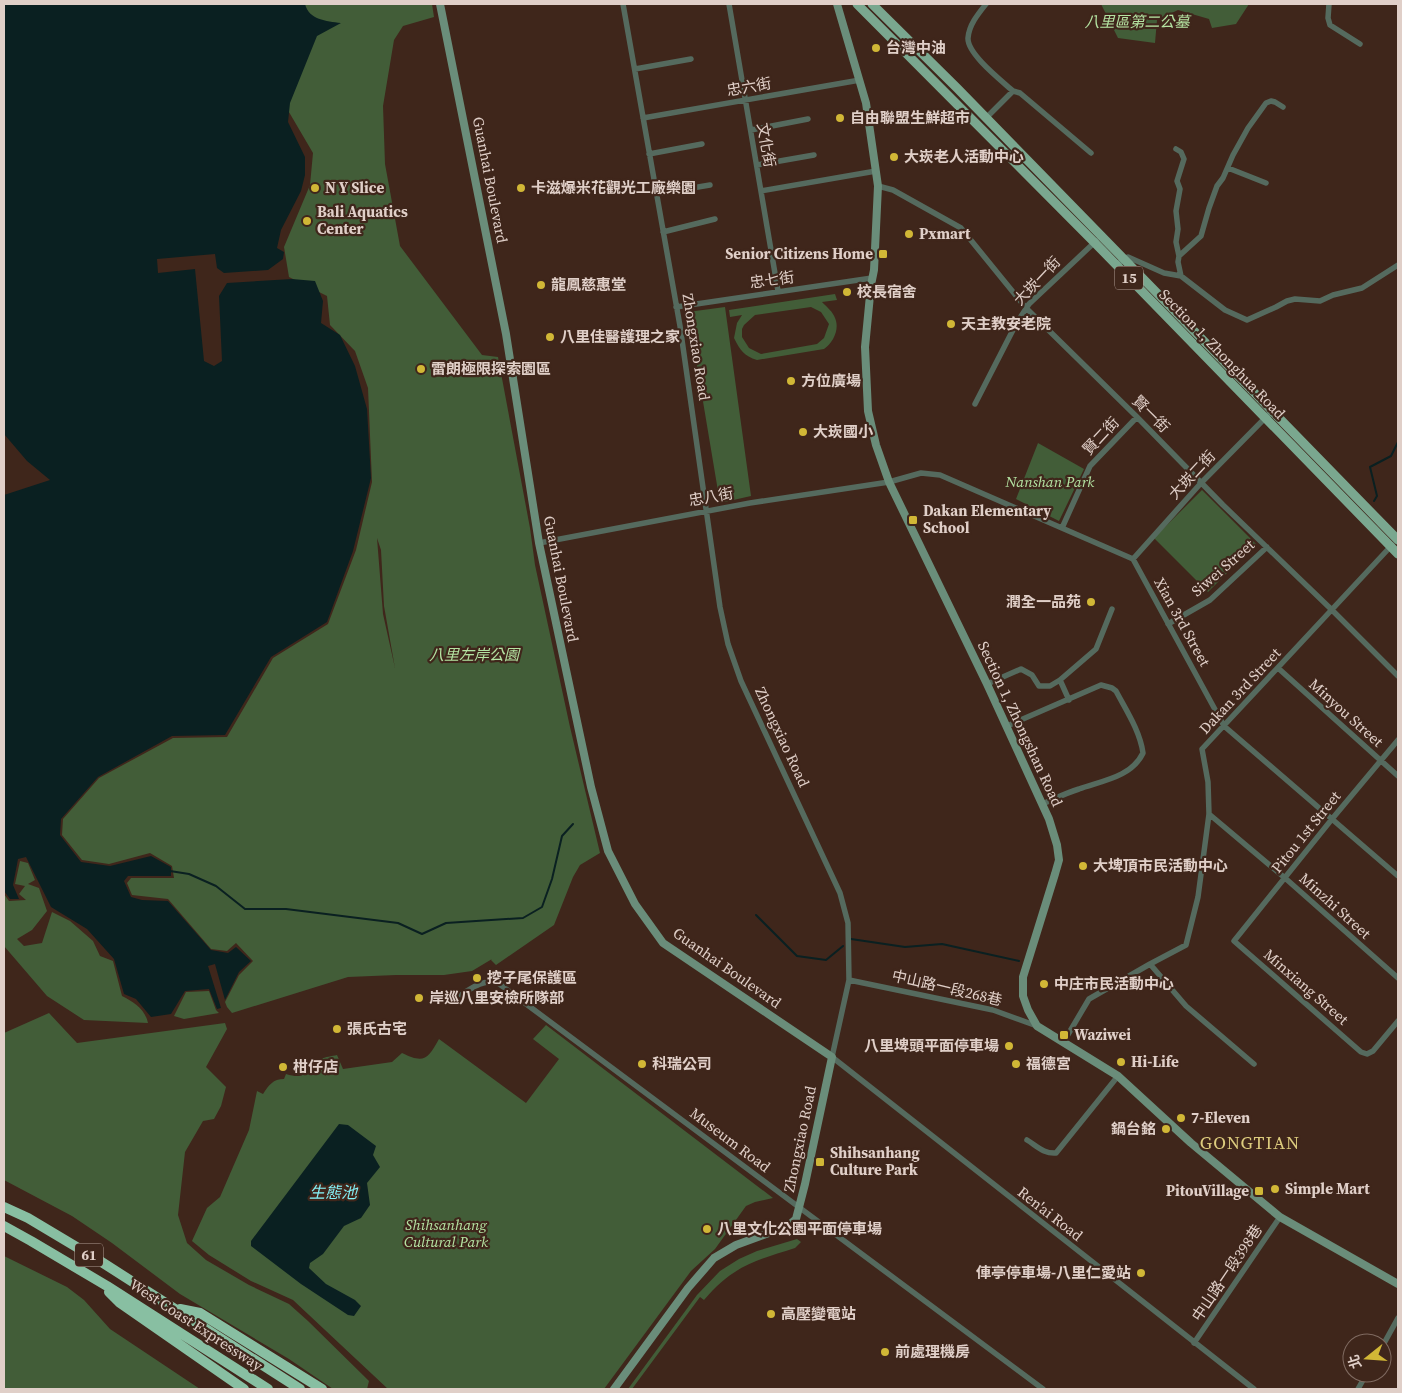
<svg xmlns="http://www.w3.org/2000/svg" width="1402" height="1393" font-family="'Source Serif 4','Noto Sans TC',serif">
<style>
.green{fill:#425d38;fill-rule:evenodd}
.water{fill:#0a2021}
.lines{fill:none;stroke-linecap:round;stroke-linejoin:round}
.stream{stroke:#0a2021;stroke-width:2}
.street{stroke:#556a5e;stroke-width:5.5}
.secondary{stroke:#6a8d7a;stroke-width:8}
.primary{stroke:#7aa78f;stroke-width:9}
.highway{stroke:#88bfa2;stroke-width:10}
.poi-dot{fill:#d1b736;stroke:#3f261b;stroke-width:2}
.labels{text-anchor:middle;stroke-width:4.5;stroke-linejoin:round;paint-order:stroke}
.shield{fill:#3f261b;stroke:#b09c94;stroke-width:1}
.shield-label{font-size:14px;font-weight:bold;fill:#e0cfc8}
.park-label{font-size:15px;font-style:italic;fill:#b4e3a2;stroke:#3f261b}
.poi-label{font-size:15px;font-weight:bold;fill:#e0cfc8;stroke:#3f261b;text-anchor:start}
.street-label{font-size:15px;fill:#e0cfc8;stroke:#3f261b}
.water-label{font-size:16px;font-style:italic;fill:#84f1f7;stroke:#3f261b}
.quarter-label{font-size:18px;letter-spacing:1px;fill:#ddcc7e;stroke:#3f261b}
</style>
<rect width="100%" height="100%" fill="#3f261b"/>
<!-- green -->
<path class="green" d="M 293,4 L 432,4 L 434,17 L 403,26 L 394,40 L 383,106 L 385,164 L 400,246 L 482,355 L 498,357 L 530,528 L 535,565 L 570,727 L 600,853 L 580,865 L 573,877 L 554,925 L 496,965 L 491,960 L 492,959 L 472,971 L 444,975 L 396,975 L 348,977 L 232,1013 L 227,1007 L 225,1002 L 239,975 L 253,961 L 236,943 L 227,951 L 211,949 L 168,899 L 132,895 L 127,883 L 131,878 L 174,878 L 172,866 L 150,853 L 109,864 L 82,860 L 62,835 L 63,819 L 99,778 L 173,738 L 227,737 L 273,658 L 328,624 L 356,550 L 372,482 L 368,388 L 355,351 L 330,325 L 327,296 L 289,277 L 284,247 L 310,185 L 313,153 L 286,107 ZM 377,538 L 381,550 L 384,606 L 395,668 L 383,614 Z
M 1101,4 L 1249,4 L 1236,24 L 1212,28 L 1209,19 L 1178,10 L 1157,20 L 1155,43 L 1118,38 Z
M 835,294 L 837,300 L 822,302 C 827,307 833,312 835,318 C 840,329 833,343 824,349 L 757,360 C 744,356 740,350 734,338 L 737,323 L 742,315 L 730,317 L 729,310 ZM 811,307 L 821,312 L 829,324 L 824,338 L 817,344 L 761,354 L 749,348 L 742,337 L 742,329 L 744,325 L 755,315 Z
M 725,307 L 751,496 L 720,503 L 688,312 Z
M 1038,443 L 1084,469 L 1059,521 L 1016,499 Z
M 1202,490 L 1256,544 L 1208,592 L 1154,538 Z
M 20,861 L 28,863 L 35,880 L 28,884 L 39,888 L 47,911 L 32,930 L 17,939 L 24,946 L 42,943 L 52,912 L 70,921 L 93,941 L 100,956 L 113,961 L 122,996 C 134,1002 145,1009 148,1023 L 84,1020 L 47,996 L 4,946 L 4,894 L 9,901 L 26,900 L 19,894 L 25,886 L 15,884 Z
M 209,991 L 216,1010 L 219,1013 L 184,1019 L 174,1016 L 186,992 Z
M 49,1013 L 77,1043 L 225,1023 L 227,1029 L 206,1067 L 226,1087 L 221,1106 L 214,1119 L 203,1121 L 185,1152 L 178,1215 L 187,1243 L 206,1260 L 249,1285 L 289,1304 L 308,1321 L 369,1381 L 367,1389 L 333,1389 L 289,1359 L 180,1294 L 112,1243 L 72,1216 L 4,1180 L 4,1033 Z
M 546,1025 L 773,1198 L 755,1202 L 746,1206 L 715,1249 L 691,1271 L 604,1389 L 388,1389 L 293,1300 L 251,1281 L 209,1255 L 192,1241 L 207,1208 L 220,1197 L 249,1130 L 257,1091 L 263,1094 C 269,1085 273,1079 284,1079 L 286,1074 C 308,1081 305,1069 321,1059 C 325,1057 332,1056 337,1055 L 343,1069 L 392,1062 L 402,1053 C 424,1064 428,1059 439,1039 L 526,1103 L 559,1059 L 533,1039 Z
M 797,1239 L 801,1242 L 795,1248 C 754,1261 733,1266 704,1300 L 700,1297 L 632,1389 L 628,1389 L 697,1295 L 720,1271 L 739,1259 L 757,1251 Z
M 4,1256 L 67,1287 L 84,1300 L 110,1329 L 200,1389 L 4,1389 Z"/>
<!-- water -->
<path class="water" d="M 4,4 L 305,4 C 309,20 326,21 341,23 L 317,36 L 290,103 L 288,122 L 305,157 L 305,175 L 301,191 L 281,230 L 277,248 L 284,252 L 283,259 L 268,270 L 224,273 L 217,268 L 215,254 L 157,259 L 158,273 L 195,269 L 204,361 L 214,366 L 222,361 L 219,296 L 227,283 L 292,279 L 315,281 L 323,301 L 321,323 L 340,335 L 355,366 L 367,409 L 371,478 L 353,551 L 327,622 L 271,657 L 225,735 L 172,736 L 98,777 L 61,819 L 60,835 L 81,862 L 110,866 L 151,856 L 171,867 L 171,876 L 128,876 L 124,881 L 131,897 L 142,900 L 168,901 L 211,950 L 228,953 L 236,947 L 251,961 L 239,972 L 225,1000 L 215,964 L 208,966 L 221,1008 L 217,1009 L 209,989 L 185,991 L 171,1014 L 151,1017 L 136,999 L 124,994 L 114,959 L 87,929 L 51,907 L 26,857 L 18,859 L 13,885 L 19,899 L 10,899 L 4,891 L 4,495 L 50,480 L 27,461 L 4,434 Z
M 339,1124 L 348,1125 L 376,1146 L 373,1155 L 380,1167 L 367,1183 L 370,1205 L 361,1218 L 344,1226 L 323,1254 L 310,1263 L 309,1268 L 326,1284 L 355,1300 L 361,1306 L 354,1316 L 348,1315 L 301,1284 L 251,1246 L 251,1241 Z"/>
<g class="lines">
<!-- stream -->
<path class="stream" d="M 1374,501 L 1377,496 L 1370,467 L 1391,456 L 1398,442
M 170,871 L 189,874 L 216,886 L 245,909 L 286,909 L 398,923 L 422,934 L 446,923 L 523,918 L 542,907 L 552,879 L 562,836 L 573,824
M 756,915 L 797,956 L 826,960 L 843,946
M 851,939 L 905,947 L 942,944 L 1019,961"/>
<!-- street -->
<path class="street" d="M 623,4 L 680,326 L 720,607 L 728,644 L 741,681 L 840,893 L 848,923 L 849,980 L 832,1057 L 1254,1389
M 729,4 L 778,291
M 986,4 C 978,14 969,25 968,38 C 967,54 1002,81 1013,91
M 1329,4 L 1328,18 L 1330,25 L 1360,44
M 635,69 L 691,59
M 643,118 L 860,80
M 986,118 L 1013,91 L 1020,93 L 1091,153
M 751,130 L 808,119
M 1176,149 L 1181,152 L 1184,159 L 1177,181 L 1180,189 L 1176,211 L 1178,229 L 1176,242 L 1179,256
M 649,154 L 702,144
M 757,165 L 814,155
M 1228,168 L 1266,183
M 878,186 L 893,190 L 961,228 L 1026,308 L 1137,417 L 1223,505 L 1332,610 L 1398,676
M 761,191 L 876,171
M 656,194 L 710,185
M 663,232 L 715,219
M 1117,266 L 1123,259 L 1128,257 L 1164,273 L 1181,276 L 1225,310 L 1247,320 L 1276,307 L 1287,301 L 1295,299 L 1320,301 L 1333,295 L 1362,288 L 1398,265
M 1181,276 L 1178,262 L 1179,256 L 1201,236 L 1209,208 L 1217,186 L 1223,178 L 1233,155 L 1248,128 L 1266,103 L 1271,101 L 1275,102 L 1283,107
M 676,307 L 872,278
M 975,404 L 1016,324 L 1029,304 L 1096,241
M 1062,528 L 1090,466 L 1137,417
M 539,543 L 750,503 L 889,482 L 921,473 L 940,475 L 1133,559 L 1224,726 L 1398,876
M 1133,559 L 1201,483 L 1272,411
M 1168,624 L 1210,600 L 1267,547
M 1278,668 L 1398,776
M 1060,680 L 1069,700
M 987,684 L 1021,669 L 1032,675 L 1039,686 L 1050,686 L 1060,680 L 1096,649 L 1112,609
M 1007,726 L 1101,685 L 1112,688 L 1116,691 C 1126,710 1140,731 1143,753 C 1132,777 1101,781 1079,789 C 1066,793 1054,799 1042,804
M 1398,740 L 1332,819 L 1234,941 L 1361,1052 L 1367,1054 L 1373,1051 L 1398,1021
M 1209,814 L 1285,878 L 1398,978
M 1150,964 L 1186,945 L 1198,897 L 1209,814 L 1208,782 L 1202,749 L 1392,545
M 849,980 L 993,1010 L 1037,1026
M 461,995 C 473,987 484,979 498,983 L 1043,1389
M 1063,1043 L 1089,999 L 1150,964 L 1186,1006 L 1254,1064
M 1027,1140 C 1037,1146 1044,1154 1056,1153 L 1118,1076
M 1194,1343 L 1280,1217
M 1382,1347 L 1398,1318
M 1358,1389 L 1367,1373"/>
<!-- secondary -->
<path class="secondary" d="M 440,4 L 506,334 L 539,543 L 591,787 L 608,851 L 635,904 L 663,943 L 832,1057 L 805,1184 L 796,1219 L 788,1226 L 736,1245 L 714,1258 L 688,1288 L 614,1389
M 837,4 L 866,103 L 878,186 L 874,270 L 871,285 L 865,347 L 868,411 L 876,445 L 889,482 L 987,684 L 1049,819 L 1057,845 L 1059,860 L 1055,874 L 1023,977 L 1023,996 L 1028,1010 L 1037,1026 L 1118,1076 L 1191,1143 L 1280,1217 L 1398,1284"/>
<!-- primary -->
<path class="primary" d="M 857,4 L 1094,242 L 1398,554
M 872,4 L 957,88 L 1398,540"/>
<!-- highway -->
<path class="highway" d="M 4,1207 L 28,1218 L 100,1261 L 300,1389
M 4,1226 L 31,1241 L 107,1286 L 268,1389
M 109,1292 L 120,1303 L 244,1389
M 180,1309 L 200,1313 L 322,1389"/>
</g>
<!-- markers -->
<g class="poi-dot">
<circle cx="876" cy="48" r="5"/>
<circle cx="840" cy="118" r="5"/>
<circle cx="894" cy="157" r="5"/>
<circle cx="315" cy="188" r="5"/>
<circle cx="521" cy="188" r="5"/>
<circle cx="307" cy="221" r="5"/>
<circle cx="909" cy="234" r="5"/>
<rect x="878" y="249" width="10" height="10" rx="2.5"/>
<circle cx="541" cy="285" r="5"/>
<circle cx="847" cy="292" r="5"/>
<circle cx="951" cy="324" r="5"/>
<circle cx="550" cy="337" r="5"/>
<circle cx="421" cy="369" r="5"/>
<circle cx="791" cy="381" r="5"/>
<circle cx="803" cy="432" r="5"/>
<rect x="908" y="515" width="10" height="10" rx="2.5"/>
<circle cx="1091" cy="602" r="5"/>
<circle cx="1083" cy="866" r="5"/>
<circle cx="477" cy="978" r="5"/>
<circle cx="1044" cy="984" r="5"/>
<circle cx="419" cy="998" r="5"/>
<circle cx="337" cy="1029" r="5"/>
<rect x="1059" y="1030" width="10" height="10" rx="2.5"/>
<circle cx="1009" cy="1046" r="5"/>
<circle cx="1121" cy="1062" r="5"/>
<circle cx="642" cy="1064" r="5"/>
<circle cx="1016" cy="1064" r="5"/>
<circle cx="283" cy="1067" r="5"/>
<circle cx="1181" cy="1118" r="5"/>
<circle cx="1166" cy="1129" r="5"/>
<rect x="815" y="1157" width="10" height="10" rx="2.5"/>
<circle cx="1275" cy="1189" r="5"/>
<rect x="1254" y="1186" width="10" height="10" rx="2.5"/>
<circle cx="707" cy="1229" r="5"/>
<circle cx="1141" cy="1273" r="5"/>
<circle cx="771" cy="1314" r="5"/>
<circle cx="885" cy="1352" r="5"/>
</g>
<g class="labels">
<!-- shield labels -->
<g class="shield">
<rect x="1115" y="266.5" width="28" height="23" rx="4"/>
<rect x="75" y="1243.5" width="28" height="23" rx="4"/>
</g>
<g class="shield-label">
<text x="1129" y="283">15</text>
<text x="89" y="1260">61</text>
</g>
<!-- park labels -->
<g class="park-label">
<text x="1137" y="27">八里區第二公墓</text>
<text x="1050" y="487">Nanshan Park</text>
<text x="474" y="660">八里左岸公園</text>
<text x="446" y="1230">Shihsanhang<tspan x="446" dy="17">Cultural Park</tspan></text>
</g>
<!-- poi labels -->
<g class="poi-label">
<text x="886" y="53">台灣中油</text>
<text x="850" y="123">自由聯盟生鮮超市</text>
<text x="904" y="162">大崁老人活動中心</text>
<text x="325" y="193">N Y Slice</text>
<text x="531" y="193">卡滋爆米花觀光工廠樂園</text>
<text x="317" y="217">Bali Aquatics<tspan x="317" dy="17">Center</tspan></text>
<text x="919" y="239">Pxmart</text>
<text x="873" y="259" text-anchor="end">Senior Citizens Home</text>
<text x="551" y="290">龍鳳慈惠堂</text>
<text x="857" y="297">校長宿舍</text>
<text x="961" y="329">天主教安老院</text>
<text x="560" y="342">八里佳醫護理之家</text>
<text x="431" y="374">雷朗極限探索園區</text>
<text x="801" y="386">方位廣場</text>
<text x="813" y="437">大崁國小</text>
<text x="923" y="516">Dakan Elementary<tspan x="923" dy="17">School</tspan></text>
<text x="1081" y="607" text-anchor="end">潤全一品苑</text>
<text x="1093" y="871">大埤頂市民活動中心</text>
<text x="487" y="983">挖子尾保護區</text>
<text x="1054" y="989">中庄市民活動中心</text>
<text x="429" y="1003">岸巡八里安檢所隊部</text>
<text x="347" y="1034">張氏古宅</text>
<text x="1074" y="1040">Waziwei</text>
<text x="999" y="1051" text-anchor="end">八里埤頭平面停車場</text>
<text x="1131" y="1067">Hi-Life</text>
<text x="652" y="1069">科瑞公司</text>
<text x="1026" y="1069">福德宮</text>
<text x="293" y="1072">柑仔店</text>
<text x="1191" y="1123">7-Eleven</text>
<text x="1156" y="1134" text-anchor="end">鍋台銘</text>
<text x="830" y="1158">Shihsanhang<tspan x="830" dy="17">Culture Park</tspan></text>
<text x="1285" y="1194">Simple Mart</text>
<text x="1249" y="1196" text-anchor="end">PitouVillage</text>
<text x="717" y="1234">八里文化公園平面停車場</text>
<text x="1131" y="1278" text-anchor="end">俥亭停車場-八里仁愛站</text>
<text x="781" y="1319">高壓變電站</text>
<text x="895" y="1357">前處理機房</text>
</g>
<!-- street labels -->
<g class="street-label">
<text transform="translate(749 87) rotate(-10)" y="5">忠六街</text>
<text transform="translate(766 145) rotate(80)" y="5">文化街</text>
<text transform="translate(490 180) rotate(79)" y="5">Guanhai Boulevard</text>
<text transform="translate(772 280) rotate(-8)" y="5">忠七街</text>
<text transform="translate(1037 281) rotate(-47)" y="5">大崁一街</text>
<text transform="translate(696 347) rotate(81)" y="5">Zhongxiao Road</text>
<text transform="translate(1222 354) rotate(46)" y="5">Section 1, Zhonghua Road</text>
<text transform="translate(1151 414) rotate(45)" y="5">賢一街</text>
<text transform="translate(1101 436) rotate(-47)" y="5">賢二街</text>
<text transform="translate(1192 475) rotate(-47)" y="5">大崁二街</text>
<text transform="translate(711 497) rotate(-10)" y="5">忠八街</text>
<text transform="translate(1223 568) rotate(-41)" y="5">Siwei Street</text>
<text transform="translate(561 579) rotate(79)" y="5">Guanhai Boulevard</text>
<text transform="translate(1182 622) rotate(61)" y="5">Xian 3rd Street</text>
<text transform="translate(1240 691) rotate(-47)" y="5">Dakan 3rd Street</text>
<text transform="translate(1346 713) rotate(42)" y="5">Minyou Street</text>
<text transform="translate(1020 724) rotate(65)" y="5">Section 1, Zhongshan Road</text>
<text transform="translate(782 737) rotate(65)" y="5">Zhongxiao Road</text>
<text transform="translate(1306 832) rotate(-51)" y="5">Pitou 1st Street</text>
<text transform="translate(1335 906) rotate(42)" y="5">Minzhi Street</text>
<text transform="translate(727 968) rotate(35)" y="5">Guanhai Boulevard</text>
<text transform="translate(1306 987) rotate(41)" y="5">Minxiang Street</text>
<text transform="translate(947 988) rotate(13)" y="5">中山路一段268巷</text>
<text transform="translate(800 1139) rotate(-78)" y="5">Zhongxiao Road</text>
<text transform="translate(730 1140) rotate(37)" y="5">Museum Road</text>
<text transform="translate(1050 1214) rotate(38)" y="5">Ren'ai Road</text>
<text transform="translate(1227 1273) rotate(-56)" y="5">中山路一段398巷</text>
<text transform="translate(196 1325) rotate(33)" y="5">West Coast Expressway</text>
</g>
<!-- water labels -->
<g class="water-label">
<text x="333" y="1198">生態池</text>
</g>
<!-- quarter labels -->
<g class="quarter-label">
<text x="1250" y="1149">GONGTIAN</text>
</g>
</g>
<!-- border -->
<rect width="1402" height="1393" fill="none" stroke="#e0cfc8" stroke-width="10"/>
<!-- north arrow -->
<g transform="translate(1367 1358) rotate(253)"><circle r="24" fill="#3f261b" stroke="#7f6a60"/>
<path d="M0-4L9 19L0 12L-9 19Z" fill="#d1b736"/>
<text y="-8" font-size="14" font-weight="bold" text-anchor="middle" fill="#e0cfc8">北</text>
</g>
</svg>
